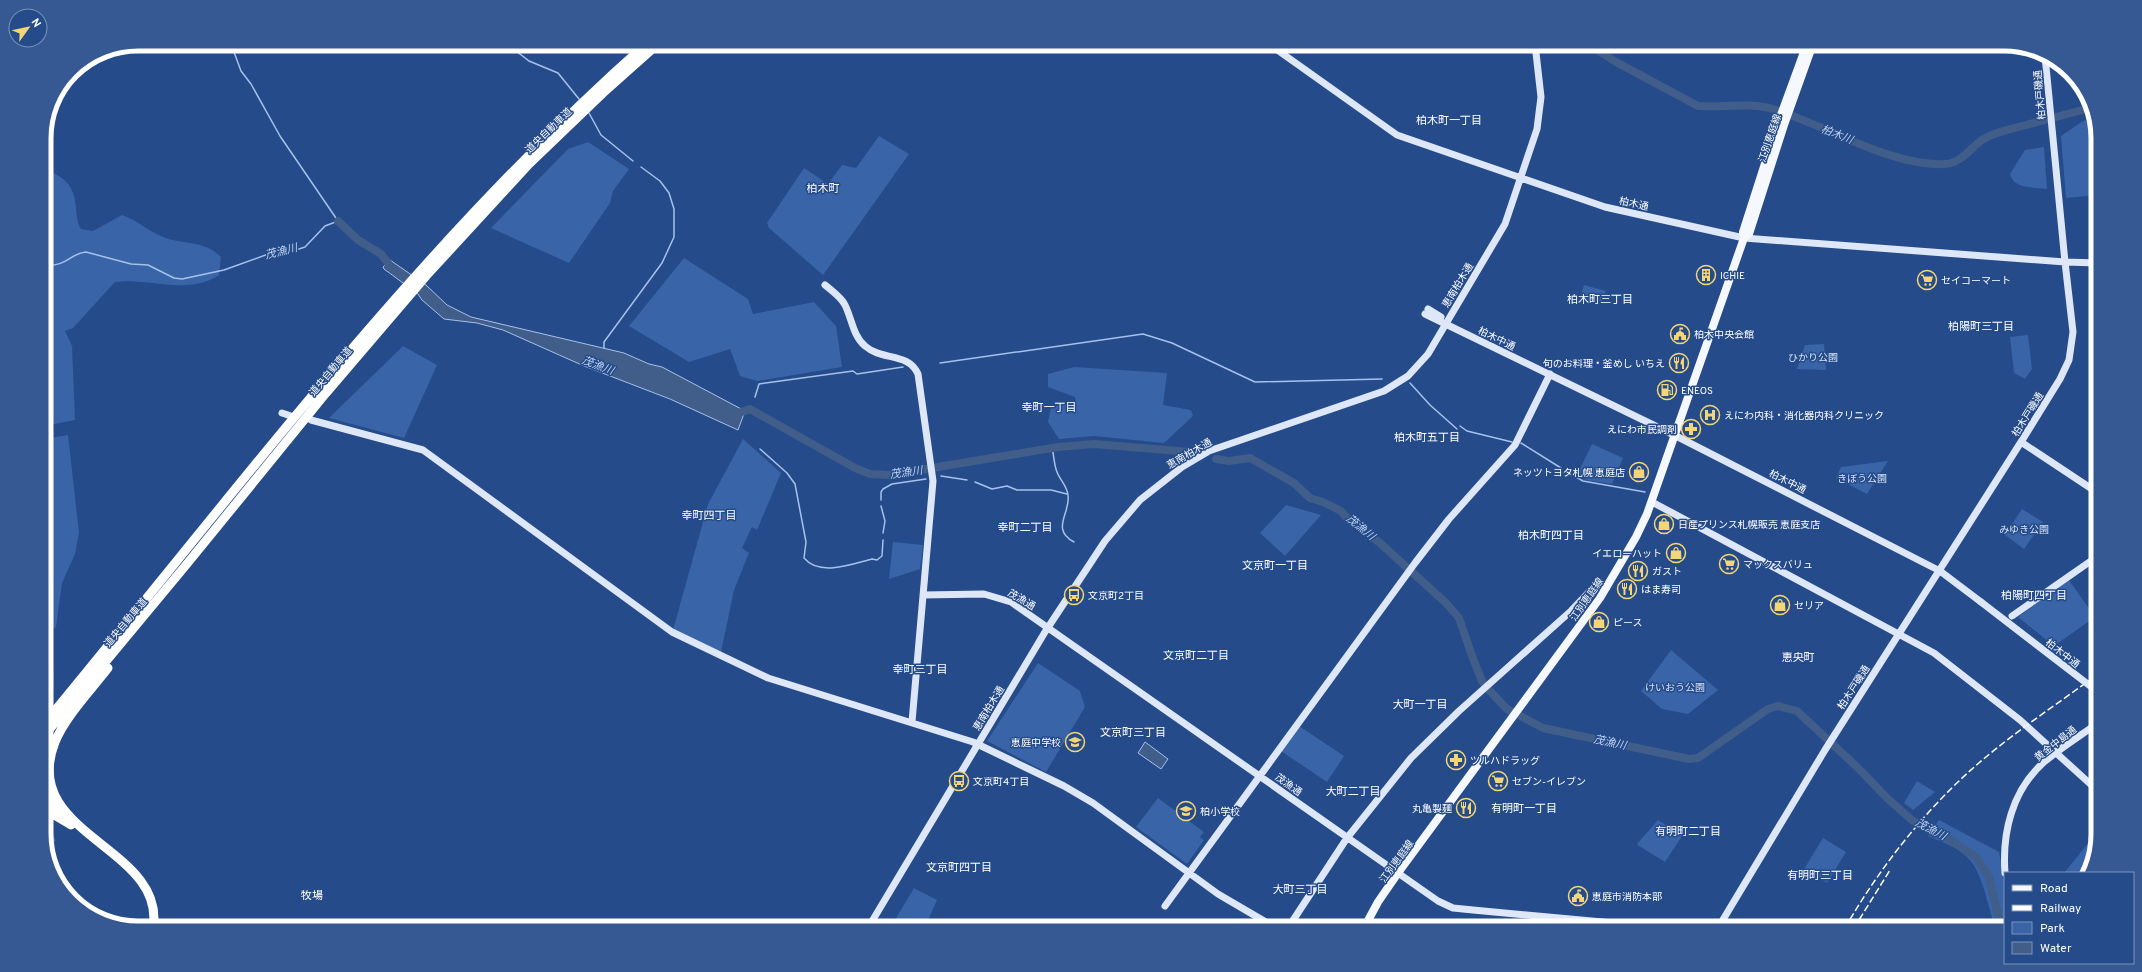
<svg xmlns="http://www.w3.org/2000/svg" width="2142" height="972" font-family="Overpass,'Noto Sans JP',sans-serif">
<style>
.green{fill:#3964a7}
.water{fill:#415d8a;stroke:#a6c2eb}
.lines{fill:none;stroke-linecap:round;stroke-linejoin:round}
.stream{stroke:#a6c2eb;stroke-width:1.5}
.river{stroke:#415d8a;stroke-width:8}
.secondary{stroke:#dde7f8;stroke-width:7}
.primary{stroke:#f5f8fe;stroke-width:8}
.highway{stroke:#fff;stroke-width:9}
.rail{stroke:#fff;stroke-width:1.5;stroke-dasharray:7 3;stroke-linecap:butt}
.secondary-bridge{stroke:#dde7f8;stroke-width:7}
.labels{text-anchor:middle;stroke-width:3;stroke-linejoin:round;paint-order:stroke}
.street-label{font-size:10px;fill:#fff;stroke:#254b8a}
.poi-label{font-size:10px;fill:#fff;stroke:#254b8a;text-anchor:start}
.park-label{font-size:10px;fill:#d6e3f8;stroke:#254b8a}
.neighbourhood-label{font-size:11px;fill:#fff;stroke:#254b8a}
.water-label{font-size:11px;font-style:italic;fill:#bed2f1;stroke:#254b8a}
.rim{fill:none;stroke:#fff;stroke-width:5}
</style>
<rect width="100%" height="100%" fill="#254b8a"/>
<!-- green -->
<path class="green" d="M 2093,119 L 2098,132 L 2098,195 L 2066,198 L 2061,136 L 2083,121 Z
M 879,136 L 909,154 L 823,275 L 769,228 L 767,223 L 804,168 L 828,184 L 842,165 L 856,168 Z
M 588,142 L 629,169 L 613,191 L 610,203 L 569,263 L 491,228 L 568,149 Z
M 2044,147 L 2047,189 C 2034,187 2013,189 2010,174 L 2025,150 Z
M 44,168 C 64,178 74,183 76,208 C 77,216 77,223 81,229 L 93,231 L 122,215 C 137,220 148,231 163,237 C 183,245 205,240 221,257 L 219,275 C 187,296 150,277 115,282 L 73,328 L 65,331 L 72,346 L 75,420 L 44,426 Z
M 684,258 L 748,299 L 753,314 L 814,302 L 836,326 L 842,367 L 757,381 L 740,376 L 730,349 L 689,362 L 629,326 Z
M 1584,285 L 1606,291 L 1602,304 L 1580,298 Z
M 2028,335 L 2032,369 L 2025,379 L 2014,373 L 2010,337 Z
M 1824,344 L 1826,370 L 1797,369 L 1805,345 Z
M 403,346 L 437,365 L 404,438 L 329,418 Z
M 1074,367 L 1167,373 L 1163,405 L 1191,410 L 1193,416 L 1164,443 L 1094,436 L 1059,439 L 1048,422 L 1051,407 L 1076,402 L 1075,397 L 1048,387 L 1048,374 Z
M 68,435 L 79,533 L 75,554 L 62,583 L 56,627 L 44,636 L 44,439 Z
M 743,439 L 781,473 L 757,530 L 752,527 L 742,548 L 749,553 L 734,590 L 721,652 L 673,630 L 708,504 Z
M 1592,444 L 1623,458 L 1612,484 L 1586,480 L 1577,475 Z
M 1888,461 L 1867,494 L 1836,478 L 1841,467 Z
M 1286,505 L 1321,515 L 1285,556 L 1260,533 Z
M 2022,509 L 2043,522 L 2024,549 L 2005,535 Z
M 893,542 L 923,545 L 920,569 L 889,579 Z
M 2069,580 L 2095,617 L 2054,646 L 2018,617 Z
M 48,646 L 51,647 L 54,681 L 44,692 L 44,664 L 46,660 L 44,661 L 44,648 Z
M 1671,650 L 1718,690 L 1688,714 L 1662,709 L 1641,691 Z
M 1038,663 L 1080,691 L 1085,707 L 1046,772 L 987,741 Z
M 1299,726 L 1344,756 L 1327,782 L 1281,751 Z
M 1917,781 L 1935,792 L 1913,810 L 1904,803 Z
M 1158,798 L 1204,832 L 1200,837 L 1204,840 L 1187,864 L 1136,827 Z
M 1658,820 L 1682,836 L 1665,862 L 1639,846 L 1637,844 Z
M 1939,820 L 1999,852 L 2005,884 L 2005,928 L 1995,928 C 1989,909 1982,872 1969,859 C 1958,847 1942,842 1928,836 Z
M 44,826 L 48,828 L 56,840 L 49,853 L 44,840 Z
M 2094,836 L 2097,838 L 2091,870 L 2088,873 L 2064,873 Z
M 1823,838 L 1846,852 L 1827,883 L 1804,869 Z
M 914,888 L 937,900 L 927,923 L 892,925 Z"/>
<!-- water -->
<path class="water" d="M 390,260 L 426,285 L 447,305 L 471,317 L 624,353 L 649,364 L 662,367 L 745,411 L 738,430 L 670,399 L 584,366 L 503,330 L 477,323 L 444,319 L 422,300 L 418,294 L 384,269 L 383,267 Z
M 1145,742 L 1168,759 L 1161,769 L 1138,753 Z"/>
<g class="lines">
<!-- stream -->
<path class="stream" d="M 507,44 L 529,61 L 558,73 L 579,99
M 589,113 L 601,135 L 633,161
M 44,265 C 68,267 68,254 86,252 L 131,264 L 148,265 L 174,278 L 182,279 L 224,270 L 274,252 L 299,249 L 305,247 L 325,226 L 338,221 L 280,136 L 251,84 L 241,71 L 231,44
M 604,348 L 604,342 L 662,263 L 674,237 L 674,209 L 669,193 L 660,181 L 641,167
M 940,363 L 1143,334 L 1172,343 L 1255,382 L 1382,379
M 1410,383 L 1430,405 L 1457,429
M 755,397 L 759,384 L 853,371 L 857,374 L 903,367
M 1460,426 L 1467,431 L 1512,442
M 1521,443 L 1561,468
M 1052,448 C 1054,455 1054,465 1057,472 C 1060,480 1067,486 1068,495 C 1071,513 1050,529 1074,542
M 760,449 L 787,473 L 795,484 L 806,542 L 804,558 C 820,577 852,564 872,559 L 877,560 L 882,556 L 883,540
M 1569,473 L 1583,481 L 1645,492
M 941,476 L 967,480
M 975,482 L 992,489 L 1007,486 L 1017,490 L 1051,490 L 1067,494
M 881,500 L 881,492 L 883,489 L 892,484 L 926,479
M 881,506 L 885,521 L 883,533"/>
<!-- river -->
<path class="river" d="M 1588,44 L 1616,62 L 1698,106 C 1723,108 1748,102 1773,109 C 1825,125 1892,167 1945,164 C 1962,163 1970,148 1982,140 C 1994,132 2009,130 2022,126 C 2045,120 2067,114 2090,108
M 338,221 L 358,240 L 381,254 L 393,270
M 736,414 L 750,409 L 855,468 L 870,474 L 890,475 L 1058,447 L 1094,444 L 1190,452
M 1216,459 L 1229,461 L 1250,458 L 1294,483 L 1310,498 L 1323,502 L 1341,511 L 1348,519 L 1380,543 L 1446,603 L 1459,618 L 1472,656 L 1482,681 L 1489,690 L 1507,709 L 1543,728 L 1689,759 L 1698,758 L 1768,709 L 1778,706 L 1797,711 L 1857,767 L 1888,799 L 1913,821 L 1943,835 L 1976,857 L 1989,877 L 2001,928"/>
<!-- secondary -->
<path class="secondary" d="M 1269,44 L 1397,135 L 1605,207 L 1744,238 L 2065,262 L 2098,263
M 825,285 C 832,291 841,297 845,305 C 852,319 853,336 865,346 C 882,361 908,352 918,374 L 933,481 L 912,722
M 1428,309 L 1441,317
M 1425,314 L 1676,436 L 1940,571 L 1981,602
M 282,413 L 291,416
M 311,420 L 423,450 L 672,632 L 768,678 L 973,742 L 1064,786 L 1093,803 L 1218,894 L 1276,928
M 2021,442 L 2098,493
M 1652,502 L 1934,653 L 2020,720 L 2098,791
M 923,595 L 984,594 L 1011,602 L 1438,901 L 1453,908 L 1473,910 L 1668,928
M 2012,616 L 2098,556
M 2005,873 C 2002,833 2012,791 2043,763 C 2060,748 2080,736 2098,723
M 1165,906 L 1415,563 L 1449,519 L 1515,445 L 1550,374
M 868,928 L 1045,632 L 1105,541 L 1140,500 L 1182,467 L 1209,451 L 1384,391 L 1408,376 L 1428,354 L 1505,224 L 1537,129 L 1541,97 L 1535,44
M 1288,928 L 1347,838 L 1411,758 L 1459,711 L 1571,611 L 1593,588 L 1601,586 L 1607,587
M 1718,928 L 1825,750 L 2021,442 L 2060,379 L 2069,360 L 2073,332 L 2065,262 L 2045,56"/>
<!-- primary -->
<path class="primary" d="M 1744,238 L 1749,234 L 1784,125 L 1813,44
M 1364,928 L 1378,902 L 1398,873 L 1600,598 L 1636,537 L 1647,514 L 1744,238 L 1743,232 L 1778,123 L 1807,44"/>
<!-- highway -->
<path class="highway" d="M 108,668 C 91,690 65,717 55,742 C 18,835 167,847 153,928
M 44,724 C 237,491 419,245 646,44
M 44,736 L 186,565 L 326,393 L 426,276 L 529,164 L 603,93 L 658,44
M 44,798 L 63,814
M 44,809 L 71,825"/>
<!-- rail -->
<path class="rail" d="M 1845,928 C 1876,874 1915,823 1960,780 C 2002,740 2052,708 2098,674
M 1854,928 L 1890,870"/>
<!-- secondary-bridge -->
<path class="secondary-bridge" d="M 1981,602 L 2098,692"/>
</g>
<!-- icons -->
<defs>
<g id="building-ring" transform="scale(1)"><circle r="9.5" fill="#254b8a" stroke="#f4d676" stroke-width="1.5"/><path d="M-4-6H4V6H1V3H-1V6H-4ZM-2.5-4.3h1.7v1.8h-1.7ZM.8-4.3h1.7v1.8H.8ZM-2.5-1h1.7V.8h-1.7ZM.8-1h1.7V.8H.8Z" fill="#f4d676"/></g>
<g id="supermarket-ring" transform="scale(1)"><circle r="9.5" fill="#254b8a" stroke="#f4d676" stroke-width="1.5"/><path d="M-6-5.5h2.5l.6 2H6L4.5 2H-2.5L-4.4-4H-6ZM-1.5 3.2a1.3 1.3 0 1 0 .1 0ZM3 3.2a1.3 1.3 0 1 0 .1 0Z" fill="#f4d676"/></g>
<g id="civic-ring" transform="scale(1)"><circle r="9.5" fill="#254b8a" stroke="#f4d676" stroke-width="1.5"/><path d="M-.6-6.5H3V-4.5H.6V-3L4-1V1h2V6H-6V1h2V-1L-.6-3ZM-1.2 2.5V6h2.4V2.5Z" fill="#f4d676"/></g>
<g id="restaurant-ring" transform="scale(1)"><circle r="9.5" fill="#254b8a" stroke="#f4d676" stroke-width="1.5"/><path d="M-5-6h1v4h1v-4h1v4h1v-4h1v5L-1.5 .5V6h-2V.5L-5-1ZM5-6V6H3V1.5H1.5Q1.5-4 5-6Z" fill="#f4d676"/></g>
<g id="fuel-ring" transform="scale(1)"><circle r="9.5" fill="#254b8a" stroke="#f4d676" stroke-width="1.5"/><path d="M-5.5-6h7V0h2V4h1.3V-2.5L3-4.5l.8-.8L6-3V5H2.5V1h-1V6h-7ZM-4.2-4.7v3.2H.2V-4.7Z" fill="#f4d676"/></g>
<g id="hospital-ring" transform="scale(1)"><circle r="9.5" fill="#254b8a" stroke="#f4d676" stroke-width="1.5"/><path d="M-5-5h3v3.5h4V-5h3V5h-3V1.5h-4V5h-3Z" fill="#f4d676"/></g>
<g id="pharmacy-ring" transform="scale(1)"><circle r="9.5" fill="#254b8a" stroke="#f4d676" stroke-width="1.5"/><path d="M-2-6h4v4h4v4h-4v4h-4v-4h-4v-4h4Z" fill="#f4d676"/></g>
<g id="shop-ring" transform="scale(1)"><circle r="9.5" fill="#254b8a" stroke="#f4d676" stroke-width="1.5"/><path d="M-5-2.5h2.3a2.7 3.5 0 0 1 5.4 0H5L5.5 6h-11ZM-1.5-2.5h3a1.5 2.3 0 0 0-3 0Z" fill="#f4d676"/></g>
<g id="bus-ring" transform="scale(1)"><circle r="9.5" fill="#254b8a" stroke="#f4d676" stroke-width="1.5"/><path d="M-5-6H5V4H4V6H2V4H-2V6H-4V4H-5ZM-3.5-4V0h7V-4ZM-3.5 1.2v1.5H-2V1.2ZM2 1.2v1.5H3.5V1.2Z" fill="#f4d676"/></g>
<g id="school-ring" transform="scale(1)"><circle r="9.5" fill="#254b8a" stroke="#f4d676" stroke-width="1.5"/><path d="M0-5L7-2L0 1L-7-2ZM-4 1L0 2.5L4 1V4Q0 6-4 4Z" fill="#f4d676"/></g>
</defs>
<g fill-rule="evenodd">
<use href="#building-ring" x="1706" y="275"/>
<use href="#supermarket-ring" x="1927" y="280"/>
<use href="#civic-ring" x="1680" y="334"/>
<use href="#restaurant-ring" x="1679" y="363"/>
<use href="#fuel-ring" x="1667" y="390"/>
<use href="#hospital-ring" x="1710" y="415"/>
<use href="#pharmacy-ring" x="1691" y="429"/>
<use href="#shop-ring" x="1639" y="472"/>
<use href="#shop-ring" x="1664" y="524"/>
<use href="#shop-ring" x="1676" y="553"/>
<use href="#supermarket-ring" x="1729" y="564"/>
<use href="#restaurant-ring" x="1638" y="571"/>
<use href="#restaurant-ring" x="1627" y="589"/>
<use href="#bus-ring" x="1074" y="595"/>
<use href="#shop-ring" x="1780" y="605"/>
<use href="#shop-ring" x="1599" y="622"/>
<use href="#school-ring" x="1075" y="742"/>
<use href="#pharmacy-ring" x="1456" y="760"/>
<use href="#bus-ring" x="959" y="781"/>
<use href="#supermarket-ring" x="1498" y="781"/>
<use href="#restaurant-ring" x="1466" y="808"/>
<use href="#school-ring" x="1186" y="811"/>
<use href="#civic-ring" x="1578" y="896"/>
</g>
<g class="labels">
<!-- street labels -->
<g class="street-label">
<text transform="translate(2039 95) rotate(-95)" y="4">柏木戸磯通</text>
<text transform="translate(548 130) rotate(-44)" y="4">道央自動車道</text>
<text transform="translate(1769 138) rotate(-71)" y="4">江別恵庭線</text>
<text transform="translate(1634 203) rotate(12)" y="4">柏木通</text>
<text transform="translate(1457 285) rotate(-59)" y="4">恵南柏木通</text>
<text transform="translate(1497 338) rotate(26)" y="4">柏木中通</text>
<text transform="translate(330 371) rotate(-50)" y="4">道央自動車道</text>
<text transform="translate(2027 414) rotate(-58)" y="4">柏木戸磯通</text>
<text transform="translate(1189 453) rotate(-30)" y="4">恵南柏木通</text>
<text transform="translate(1788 481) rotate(27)" y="4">柏木中通</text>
<text transform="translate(1022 599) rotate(31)" y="4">茂漁通</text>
<text transform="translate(1586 599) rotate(-55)" y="4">江別恵庭線</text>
<text transform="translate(125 622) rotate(-50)" y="4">道央自動車道</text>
<text transform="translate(2063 653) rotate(38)" y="4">柏木中通</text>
<text transform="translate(1853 687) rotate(-57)" y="4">柏木戸磯通</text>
<text transform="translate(988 708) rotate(-59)" y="4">恵南柏木通</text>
<text transform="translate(2055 743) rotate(-38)" y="4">黄金中島通</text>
<text transform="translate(1289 784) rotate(36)" y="4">茂漁通</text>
<text transform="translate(1396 861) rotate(-54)" y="4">江別恵庭線</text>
</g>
<!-- poi labels -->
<g class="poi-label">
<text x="1720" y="279">ICHIE</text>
<text x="1941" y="284">セイコーマート</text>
<text x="1694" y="338">柏木中央会館</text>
<text x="1665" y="367" text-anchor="end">旬のお料理・釜めし いちえ</text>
<text x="1681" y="394">ENEOS</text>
<text x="1724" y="419">えにわ内科・消化器内科クリニック</text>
<text x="1677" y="433" text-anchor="end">えにわ市民調剤</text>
<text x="1625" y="476" text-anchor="end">ネッツトヨタ札幌 恵庭店</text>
<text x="1678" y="528">日産プリンス札幌販売 恵庭支店</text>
<text x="1662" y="557" text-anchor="end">イエローハット</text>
<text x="1743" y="568">マックスバリュ</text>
<text x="1652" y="575">ガスト</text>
<text x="1641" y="593">はま寿司</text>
<text x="1088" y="599">文京町2丁目</text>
<text x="1794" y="609">セリア</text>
<text x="1613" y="626">ピース</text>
<text x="1061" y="746" text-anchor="end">恵庭中学校</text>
<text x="1470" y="764">ツルハドラッグ</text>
<text x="973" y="785">文京町4丁目</text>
<text x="1512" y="785">セブン-イレブン</text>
<text x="1452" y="812" text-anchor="end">丸亀製麺</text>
<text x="1200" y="815">柏小学校</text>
<text x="1592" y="900">恵庭市消防本部</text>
</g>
<!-- park labels -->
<g class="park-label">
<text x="1813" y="361">ひかり公園</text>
<text x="1862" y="482">きぼう公園</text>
<text x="2024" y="533">みゆき公園</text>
<text x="1675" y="691">けいおう公園</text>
</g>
<!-- neighbourhood labels -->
<g class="neighbourhood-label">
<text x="1449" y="124">柏木町一丁目</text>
<text x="823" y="192">柏木町</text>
<text x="1600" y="303">柏木町三丁目</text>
<text x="1981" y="330">柏陽町三丁目</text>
<text x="1049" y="411">幸町一丁目</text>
<text x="1427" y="441">柏木町五丁目</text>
<text x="709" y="519">幸町四丁目</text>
<text x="1025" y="531">幸町二丁目</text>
<text x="1551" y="539">柏木町四丁目</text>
<text x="1275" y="569">文京町一丁目</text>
<text x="2034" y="599">柏陽町四丁目</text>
<text x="1196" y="659">文京町二丁目</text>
<text x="1798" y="661">恵央町</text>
<text x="920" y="673">幸町三丁目</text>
<text x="1420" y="708">大町一丁目</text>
<text x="1133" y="736">文京町三丁目</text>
<text x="1353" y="795">大町二丁目</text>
<text x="1524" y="812">有明町一丁目</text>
<text x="1688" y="835">有明町二丁目</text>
<text x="959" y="871">文京町四丁目</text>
<text x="1820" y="879">有明町三丁目</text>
<text x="1300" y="893">大町三丁目</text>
<text x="312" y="899">牧場</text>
</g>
<!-- water labels -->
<g class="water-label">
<text transform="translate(1837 134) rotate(21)" y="4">柏木川</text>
<text transform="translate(281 251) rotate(-14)" y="4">茂漁川</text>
<text transform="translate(598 365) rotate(20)" y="4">茂漁川</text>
<text transform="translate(906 472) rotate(-8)" y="4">茂漁川</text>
<text transform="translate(1361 527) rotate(40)" y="4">茂漁川</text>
<text transform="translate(1610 742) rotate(12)" y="4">茂漁川</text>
<text transform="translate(1931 829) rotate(28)" y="4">茂漁川</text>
</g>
</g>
<!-- crop -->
<path d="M0 0H2142V972H0ZM138 51H2004A87 87 0 0 1 2091 138V834A87 87 0 0 1 2004 921H138A87 87 0 0 1 51 834V138A87 87 0 0 1 138 51Z" fill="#365993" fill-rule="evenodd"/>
<path class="rim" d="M138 51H2004A87 87 0 0 1 2091 138V834A87 87 0 0 1 2004 921H138A87 87 0 0 1 51 834V138A87 87 0 0 1 138 51Z"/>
<!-- legend -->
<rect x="2004" y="872" width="130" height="92" fill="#254b8a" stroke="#7c93b9"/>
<rect x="2012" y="885" width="20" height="6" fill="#f5f8fe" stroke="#7c93b9"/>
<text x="2040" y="892" font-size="12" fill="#ffffff">Road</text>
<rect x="2012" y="905" width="20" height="6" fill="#ffffff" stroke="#7c93b9"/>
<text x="2040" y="912" font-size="12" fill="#ffffff">Railway</text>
<rect x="2012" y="922" width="20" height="12" fill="#3964a7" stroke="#7c93b9"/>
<text x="2040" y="932" font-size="12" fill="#ffffff">Park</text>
<rect x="2012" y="942" width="20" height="12" fill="#415d8a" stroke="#7c93b9"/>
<text x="2040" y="952" font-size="12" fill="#ffffff">Water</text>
<!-- north arrow -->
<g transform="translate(28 28) rotate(57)"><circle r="19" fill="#254b8a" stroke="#7c93b9"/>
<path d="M0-3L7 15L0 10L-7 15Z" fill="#f4d676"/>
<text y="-6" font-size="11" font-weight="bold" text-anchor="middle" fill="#ffffff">N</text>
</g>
</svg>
